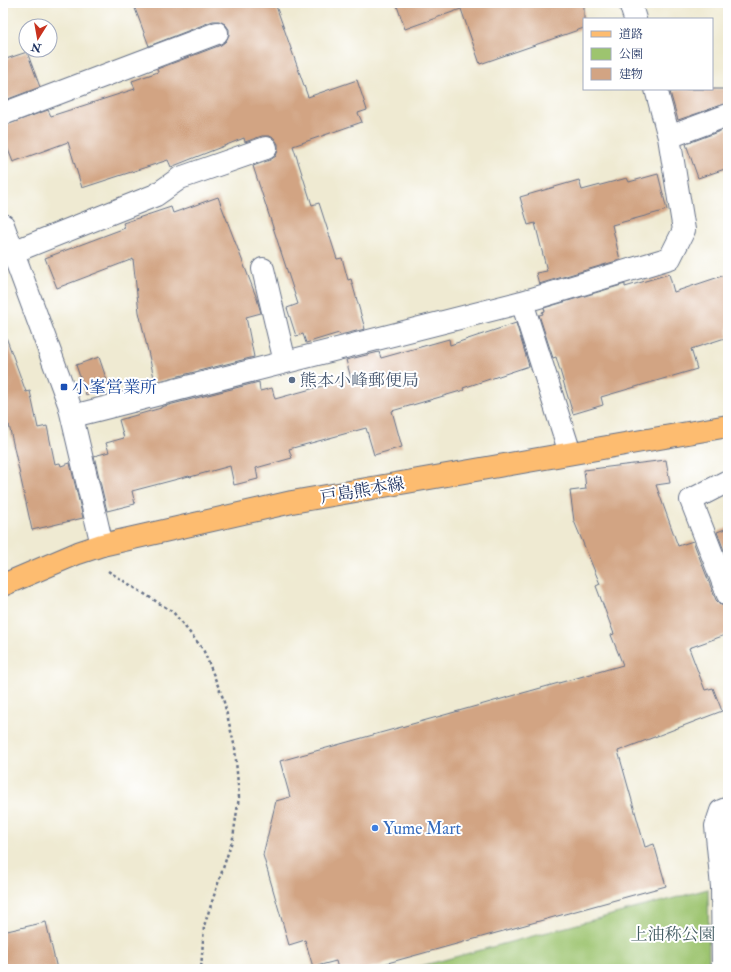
<svg xmlns="http://www.w3.org/2000/svg" width="731" height="972" font-family="'IM FELL Double Pica','Noto Serif JP',serif">
<style>
.green{fill:#9dc46f;stroke:#5c7a66}
.building{fill:#d2a483}
.lines{fill:none;stroke-linecap:round;stroke-linejoin:round}
.minor-casing{stroke:#657087;stroke-width:24}
.major-casing{stroke:#657087;stroke-width:24}
.path{stroke:#657087;stroke-width:2.5;stroke-dasharray:3 3;stroke-linecap:butt}
.minor{stroke:#fff;stroke-width:22}
.major{stroke:#fdbc70;stroke-width:22}
.service-dot{fill:#5c6f8a;stroke:#fff;stroke-width:1.5}
.transit-dot{fill:#1a4fb4;stroke:#fff;stroke-width:1.5}
.shop-dot{fill:#3f7fe0;stroke:#fff;stroke-width:1.5}
.labels{text-anchor:middle;stroke-width:4;stroke-linejoin:round;paint-order:stroke}
.service-label{font-size:17px;fill:#4e5e75;stroke:#fff;text-anchor:start}
.transit-label{font-size:17px;fill:#164399;stroke:#fff;text-anchor:start}
.street-label{font-size:17px;fill:#1b2f5e;stroke:#fff}
.shop-label{font-size:17px;fill:#366cbe;stroke:#fff;text-anchor:start}
.park-label{font-size:17px;fill:#425c63;stroke:#fff}
</style>
<rect width="100%" height="100%" fill="#fff"/>
<filter id="ink" filterUnits="userSpaceOnUse"><feTurbulence type="fractalNoise" baseFrequency=".025" numOctaves="2"/><feDisplacementMap in="SourceGraphic" scale="8" xChannelSelector="R" yChannelSelector="G"/><feConvolveMatrix kernelMatrix="1 2 1 2 8 2 1 2 1" color-interpolation-filters="sRGB"/></filter>
<filter id="wash" filterUnits="userSpaceOnUse"><feTurbulence type="fractalNoise" baseFrequency=".012" numOctaves="4" result="noise"/><feDisplacementMap in="SourceGraphic" scale="16" xChannelSelector="R" yChannelSelector="G"/><feGaussianBlur stdDeviation="0.9" result="paint"/><feColorMatrix in="noise" values="0 0 0 0 0 0 0 0 0 0 0 0 0 0 0 0 0 1.4 0 .05"/><feComposite in="paint" operator="in"/></filter>
<g filter="url(#wash)">
<rect width="100%" height="100%" fill="#efead2"/>
<!-- green -->
<path class="green" d="M 708,889 L 709,969 L 410,969 Z"/>
<g id="blocks">
<!-- building -->
<path class="building" d="M 133,3 L 275,3 L 308,97 L 357,80 L 367,110 L 358,113 L 362,122 L 293,146 L 312,205 L 319,203 L 337,259 L 342,258 L 348,280 L 351,279 L 365,329 L 340,335 L 339,333 L 306,343 L 303,334 L 296,336 L 287,308 L 298,304 L 253,166 L 270,160 L 276,156 L 278,150 L 278,144 L 274,138 L 269,136 L 262,136 L 245,142 L 244,138 L 171,167 L 168,160 L 82,188 L 68,142 L 13,162 L 3,137 L 3,126 L 48,110 L 51,116 L 135,89 L 132,81 L 158,72 L 157,69 L 221,45 L 226,41 L 229,35 L 229,29 L 225,24 L 219,21 L 213,21 L 149,46 Z
M 396,3 L 584,3 L 584,28 L 480,64 L 461,9 L 405,29 Z
M 27,52 L 40,87 L 3,101 L 3,60 Z
M 682,89 L 728,89 L 728,103 L 678,120 L 670,92 Z
M 728,128 L 728,168 L 698,178 L 686,144 Z
M 658,174 L 667,210 L 612,225 L 620,260 L 539,284 L 536,273 L 547,271 L 535,223 L 528,225 L 520,197 L 579,180 L 582,190 L 627,178 L 629,182 Z
M 218,197 L 257,299 L 261,313 L 246,317 L 254,357 L 155,382 L 139,312 L 133,259 L 57,288 L 45,258 L 125,228 L 123,223 L 171,207 L 173,213 Z
M 669,274 L 674,292 L 728,274 L 728,337 L 691,349 L 697,369 L 601,397 L 603,405 L 573,414 L 556,357 L 553,358 L 539,315 L 543,314 L 542,312 L 545,311 L 544,308 L 625,284 L 625,287 Z
M 516,323 L 529,366 L 463,388 L 464,390 L 392,411 L 402,447 L 374,455 L 366,428 L 289,449 L 292,458 L 256,468 L 258,479 L 234,485 L 230,466 L 190,477 L 189,476 L 132,491 L 135,504 L 107,511 L 94,456 L 109,452 L 106,443 L 124,438 L 119,420 L 161,408 L 161,407 L 259,382 L 260,391 L 272,388 L 275,399 L 351,378 L 346,360 L 379,352 L 381,358 L 449,339 L 450,345 Z
M 3,337 L 6,337 L 26,392 L 30,391 L 38,428 L 47,426 L 55,464 L 60,463 L 61,466 L 70,463 L 83,518 L 32,530 L 9,425 L 3,427 Z
M 99,357 L 109,387 L 86,395 L 76,365 Z
M 666,460 L 670,483 L 656,485 L 678,546 L 693,541 L 716,600 L 721,605 L 728,607 L 728,634 L 689,648 L 705,690 L 713,688 L 722,711 L 618,751 L 645,847 L 654,844 L 666,886 L 366,969 L 338,969 L 336,961 L 313,967 L 305,940 L 289,945 L 263,855 L 276,801 L 290,797 L 280,761 L 623,665 L 611,635 L 614,634 L 596,586 L 600,584 L 574,521 L 570,491 L 586,489 L 584,470 Z
M 728,528 L 728,561 L 717,532 Z
M 46,922 L 57,969 L 3,969 L 3,932 Z"/>
</g>
</g>
<g filter="url(#ink)">
<use href="#blocks" fill-opacity="0" stroke="#657087" stroke-width="1"/>
<g class="lines">
<!-- minor casing -->
<g class="minor-casing">
<path id="minor" d="M 630,3 L 635,19
M 3,114 L 217,33
M 669,137 L 728,115
M 3,225 L 69,404 L 102,545
M 13,252 L 156,195 L 180,178 L 266,148
M 263,269 L 285,362
M 522,302 L 670,258 L 684,230 L 669,137 L 656,89
M 73,416 L 522,302 L 570,453
M 728,481 L 691,500 L 728,595
M 723,969 L 722,887 L 716,826 L 721,811 L 728,808"/>
</g>
<!-- major casing -->
<g class="major-casing">
<path id="major" d="M 3,585 L 78,553 L 102,545 L 292,502 L 728,426"/>
</g>
<!-- path -->
<path class="path" d="M 108,571 L 173,612 L 203,649 L 223,698 L 235,748 L 239,797 L 233,838 L 204,926 L 201,969"/>
<!-- minor -->
<use href="#minor" class="minor"/>
<!-- major -->
<use href="#major" class="major"/>
</g>
</g>
<!-- markers -->
<circle class="service-dot" cx="292" cy="380" r="4"/>
<rect class="transit-dot" x="60" y="383" width="8" height="8" rx="2"/>
<circle class="shop-dot" cx="375" cy="828" r="4"/>
<g class="labels">
<!-- service labels -->
<g class="service-label">
<text x="300" y="386">熊本小峰郵便局</text>
</g>
<!-- transit labels -->
<g class="transit-label">
<text x="72" y="393">小峯営業所</text>
</g>
<!-- street labels -->
<g class="street-label">
<text transform="translate(362 490) rotate(-10)" y="6">戸島熊本線</text>
</g>
<!-- shop labels -->
<g class="shop-label">
<text x="383" y="834">Yume Mart</text>
</g>
<!-- park labels -->
<g class="park-label">
<text x="673" y="940">上油称公園</text>
</g>
</g>
<!-- margin -->
<rect width="731" height="972" fill="none" stroke="#fff" stroke-width="16"/>
<!-- legend -->
<rect x="583" y="18" width="130" height="72" fill="#ffffff" stroke="#a4acbf"/>
<rect x="591" y="31" width="20" height="6" fill="#fdbc70" stroke="#a4acbf"/>
<text x="619" y="38" font-size="12" fill="#1b2f5e">道路</text>
<rect x="591" y="48" width="20" height="12" fill="#9dc46f" stroke="#a4acbf"/>
<text x="619" y="58" font-size="12" fill="#1b2f5e">公園</text>
<rect x="591" y="68" width="20" height="12" fill="#d2a483" stroke="#a4acbf"/>
<text x="619" y="78" font-size="12" fill="#1b2f5e">建物</text>
<!-- north arrow -->
<g transform="translate(38 38) rotate(191)"><circle r="19" fill="#ffffff" stroke="#a4acbf"/>
<path d="M0-3L7 15L0 10L-7 15Z" fill="#c8321e"/>
<text y="-6" font-size="11" font-weight="bold" text-anchor="middle" fill="#1b2f5e">N</text>
</g>
</svg>
